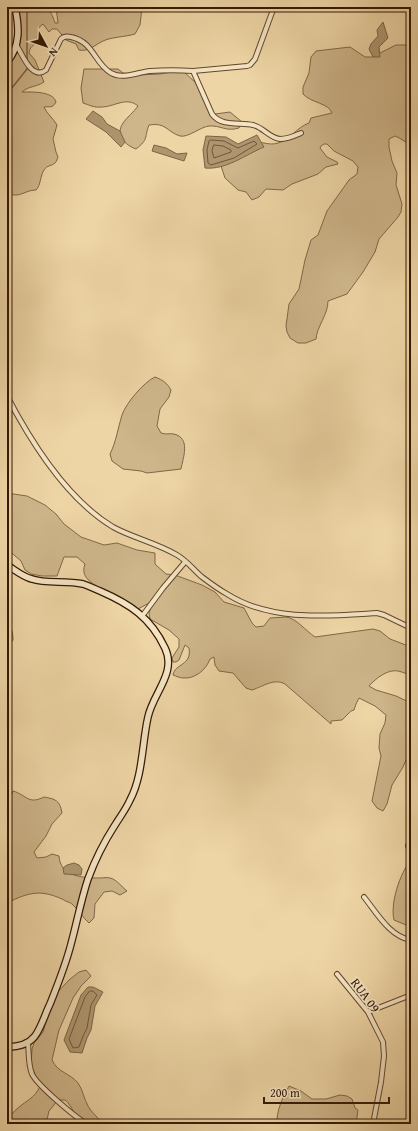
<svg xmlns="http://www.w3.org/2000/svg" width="418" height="1131" font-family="'Gentium Book Plus',serif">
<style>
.green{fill:#ceb58a;stroke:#806747}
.water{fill:#ae956e;stroke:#7d6344}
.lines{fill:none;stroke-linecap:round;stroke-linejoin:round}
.shore{stroke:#705739;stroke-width:1}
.stream{stroke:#7d6344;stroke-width:1.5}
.street-casing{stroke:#62482c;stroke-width:6}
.secondary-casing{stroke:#331904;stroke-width:8}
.street{stroke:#f4e4c4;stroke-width:4}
.secondary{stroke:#f4e4c4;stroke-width:5.5}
.labels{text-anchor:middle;stroke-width:3.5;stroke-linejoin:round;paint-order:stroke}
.street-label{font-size:13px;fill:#331904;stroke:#f4e4c4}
</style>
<rect width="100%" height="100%" fill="#eed5a5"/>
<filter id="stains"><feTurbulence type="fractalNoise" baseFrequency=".005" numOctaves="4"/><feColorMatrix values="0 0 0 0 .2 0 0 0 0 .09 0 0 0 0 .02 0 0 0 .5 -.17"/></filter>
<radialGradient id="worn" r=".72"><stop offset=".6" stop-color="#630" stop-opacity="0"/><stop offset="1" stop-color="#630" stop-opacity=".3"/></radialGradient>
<!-- green -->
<path class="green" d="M 18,7 L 47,7 C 50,10 54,19 55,23 L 58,23 L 56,7 L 142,7 L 140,25 L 135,34 C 125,37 111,37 103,41 C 95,45 88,52 79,50 L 76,44 L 66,40 L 57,29 L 52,29 L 49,32 L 43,24 C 36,28 39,35 36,42 C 33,47 30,46 29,53 L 35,60 L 44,82 C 37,87 28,86 22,92 C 32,92 53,91 56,102 C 52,109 50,106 44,107 C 47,114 53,118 57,125 L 53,139 L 56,152 L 58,157 C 57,159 57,161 55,163 C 52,166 47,165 44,170 C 40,176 41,185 36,190 C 24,190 20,199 7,193 L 7,53 L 13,51 L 22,55 L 19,43 Z
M 396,45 L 411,45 L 411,144 C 405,143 401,138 395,136 L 389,139 L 389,147 L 392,161 L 397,173 L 396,185 L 402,204 L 401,212 L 398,217 L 379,239 L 375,252 L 363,272 L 347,294 L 328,301 C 328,315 317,326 316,339 L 306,343 L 298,343 L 290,338 L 287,332 L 286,326 L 289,304 L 299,289 L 305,260 L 311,240 L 318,235 L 327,211 L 349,180 L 357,174 L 358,167 L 353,161 L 334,151 L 327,144 L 324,144 L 321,146 L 320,148 L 327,157 L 337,162 L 338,164 L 326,167 L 318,174 L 292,184 L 283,190 L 266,189 L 259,197 L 252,200 L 246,192 L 238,190 L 225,178 L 221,166 L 222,161 C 227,157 249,143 254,142 C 261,141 269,146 278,143 C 290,140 297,127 309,123 L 311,118 L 332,113 C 329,103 311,103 303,94 L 303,87 L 309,73 L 311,57 L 316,51 L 350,47 L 365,57 L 372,57 Z
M 84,69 L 118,69 L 123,73 L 138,75 L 160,74 L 177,71 L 184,72 L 196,83 L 210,109 L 215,114 L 230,112 L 242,122 L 239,128 C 226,132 220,125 209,126 C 200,127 188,138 180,136 C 167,132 166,122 149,125 C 144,138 149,139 136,149 C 125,145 115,135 123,123 C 127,117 134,112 138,106 C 126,96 115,107 101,107 C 95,108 89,105 83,103 L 81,88 Z
M 155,377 C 163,380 167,383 171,390 L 169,397 L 160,409 L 157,426 L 161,433 C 167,435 169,433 174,434 C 191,438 183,458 181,469 L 147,473 L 141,471 L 123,469 L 112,461 L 110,454 C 116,442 118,428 122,415 C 126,403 144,382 155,377 Z
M 7,493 L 27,496 L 45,505 L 56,514 L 64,524 L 81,537 L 104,545 L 117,543 L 137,550 L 155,553 L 155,564 L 166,574 L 175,575 L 202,585 L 215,592 L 224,602 L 244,608 L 252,623 L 256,627 L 264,626 L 270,618 C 275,618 281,617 286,617 C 296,618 306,631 315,637 L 373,629 L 380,631 L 390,639 L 411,647 L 411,675 C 406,674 403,672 398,671 C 388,669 376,678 369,686 L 376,690 L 396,696 L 411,703 L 411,748 L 403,767 L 392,785 L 387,804 L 383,811 L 377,808 L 372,801 L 381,756 L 379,748 L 380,734 L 385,723 L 386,715 L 375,706 L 359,698 L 356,704 L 354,710 L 351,711 L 342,720 L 331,721 L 331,724 L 285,684 C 274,678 264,686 252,690 L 246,688 L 233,673 L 219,671 L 215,665 L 214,657 L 210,659 C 206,670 195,679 183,678 C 180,678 176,676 173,675 C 175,663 192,666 189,648 L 185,645 L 179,660 L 176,662 L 173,662 L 172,658 L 179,647 L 179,639 L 169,630 L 150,619 L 149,613 L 153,601 L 136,610 C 129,604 122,599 115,595 C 103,588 78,582 85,564 L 77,557 L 64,557 L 57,576 L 42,576 L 31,574 L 25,570 L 21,561 L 7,549 Z
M 7,622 C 12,628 13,633 13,640 L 7,647 Z
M 13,791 C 27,795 28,805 44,797 C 55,799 60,800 62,813 L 52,824 L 46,836 L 34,852 L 37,858 L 46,857 L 52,854 L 59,856 C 60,877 84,878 100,878 C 103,878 107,877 110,878 C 116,879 122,887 127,891 L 120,895 L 112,891 L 104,892 L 95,904 L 94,918 L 89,923 C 83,918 79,910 72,904 C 70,902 66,902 64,900 C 41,889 29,892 7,903 L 7,806 Z
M 411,860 L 411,927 L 394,920 C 390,903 400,873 411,860 Z
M 86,970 L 91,976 L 81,986 L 73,998 L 59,1030 L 52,1060 C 58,1073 70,1073 78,1083 C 83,1090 84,1099 88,1106 C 91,1112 96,1115 100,1121 L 97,1124 L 82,1124 C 74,1117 73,1106 65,1100 L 58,1100 L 49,1111 L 46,1124 L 7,1124 L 7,1120 C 10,1116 14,1111 18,1108 C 27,1100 35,1098 40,1086 L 31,1065 L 32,1049 L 34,1043 L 43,1032 L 53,997 L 69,980 L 79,972 Z
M 289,1086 L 301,1091 L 312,1099 L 326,1099 L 340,1095 L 347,1096 L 352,1099 L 355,1108 L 358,1110 L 356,1124 L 277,1124 C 276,1111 283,1097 289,1086 Z"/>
<!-- water -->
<path class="water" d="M 383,22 L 388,38 L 379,47 L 380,57 L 373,57 L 369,49 L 371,44 L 378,36 L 377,30 Z
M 93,111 L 102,117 L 107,124 L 120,131 L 125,142 L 121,147 L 106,132 L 86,119 Z
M 257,135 L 264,147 C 245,155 226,170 205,168 L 203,150 L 206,136 L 226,137 L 238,144 Z
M 154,145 L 166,148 L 177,154 L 187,153 L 184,161 L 152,151 Z
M 74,863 L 79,865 L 82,869 L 81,875 L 64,874 L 63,868 L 67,865 Z
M 88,987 L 93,987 L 103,992 L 95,1006 L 91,1030 L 87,1038 L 82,1053 L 70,1052 L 64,1040 L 81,995 Z"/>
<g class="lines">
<!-- shore -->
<path class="shore" d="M 211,140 L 224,141 L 238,148 L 254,141 L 257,144 L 234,158 L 211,165 L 208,163 L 207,150 L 209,141 Z
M 214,145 L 223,146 L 231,150 L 231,152 L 214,158 L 212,151 Z
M 90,991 L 93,991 L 97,995 L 91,1005 L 87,1028 L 83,1036 L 79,1047 L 73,1048 L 69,1039 L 85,997 Z"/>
<!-- stream -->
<path class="stream" d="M 27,61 L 27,7
M 7,94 L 27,69 L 27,67"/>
<!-- street casing -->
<g class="street-casing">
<path id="street" d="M 17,46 C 22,54 32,81 46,70 L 61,39 C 64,36 67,36 71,37 C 94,42 94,63 111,73 C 123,80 138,72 150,71 C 164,70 179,70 193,71 L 212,114 C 221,127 240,122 253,125 C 263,127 269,138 280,139 C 288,139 294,136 301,133
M 193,71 L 247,66 L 250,65 L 255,59 L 274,7
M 7,396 C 31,442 68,500 113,527 C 133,538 157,543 177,555 C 186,560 194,570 202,577 C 210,583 218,589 227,594 C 271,622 328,616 377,613 L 384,615 L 411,628
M 143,615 L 163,588 L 185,562
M 408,846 L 411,836
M 364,897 C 376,912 390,937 411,940
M 337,974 L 368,1012 L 383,1042 L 384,1056 L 381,1082 L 373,1124
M 368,1012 L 411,995
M 28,1043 C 29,1053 28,1064 32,1074 C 37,1085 75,1117 87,1124"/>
</g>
<!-- secondary casing -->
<g class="secondary-casing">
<path id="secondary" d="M 7,62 C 21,46 19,26 15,7
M 7,565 C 15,570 23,577 32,579 C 46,584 66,580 83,584 C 89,586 95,589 100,591 C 130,604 151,618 165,648 C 177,673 153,693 148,717 C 142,743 143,776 130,800 C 126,809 120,817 115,825 C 104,842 95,860 88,879 C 81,900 77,922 71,944 C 66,964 58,984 50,1004 C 45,1014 42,1026 35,1036 C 28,1045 18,1047 7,1047"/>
</g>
<!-- street -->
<use href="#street" class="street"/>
<!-- secondary -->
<use href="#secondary" class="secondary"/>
</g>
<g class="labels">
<!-- street labels -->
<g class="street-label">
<text transform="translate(366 995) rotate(53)" y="5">RUA 09</text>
</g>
</g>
<!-- margin -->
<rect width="418" height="1131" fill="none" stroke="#eed5a5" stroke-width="24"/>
<rect x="8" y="8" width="402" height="1115" fill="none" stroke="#331904" stroke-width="2"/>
<rect x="12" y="12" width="394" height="1107" fill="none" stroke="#331904"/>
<!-- north arrow -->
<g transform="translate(46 46) rotate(130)" stroke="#f4e4c4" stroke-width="3" paint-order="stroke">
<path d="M0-3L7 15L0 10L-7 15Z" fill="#331904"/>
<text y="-6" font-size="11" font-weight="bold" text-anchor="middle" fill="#331904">N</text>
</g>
<!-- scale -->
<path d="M264 1097v6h125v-6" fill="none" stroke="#331904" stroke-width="2"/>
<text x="270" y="1097" font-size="12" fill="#331904" stroke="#f4e4c4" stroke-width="3" paint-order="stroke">200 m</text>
<rect width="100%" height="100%" filter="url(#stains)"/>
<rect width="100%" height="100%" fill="url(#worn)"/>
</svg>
